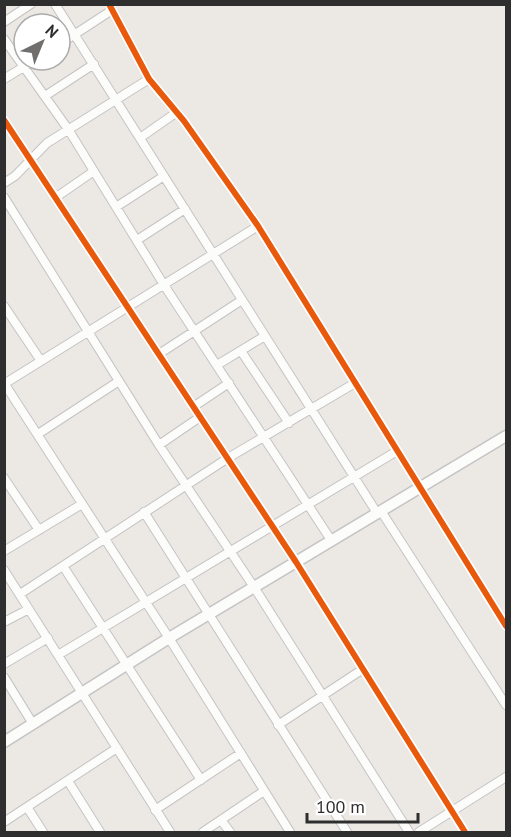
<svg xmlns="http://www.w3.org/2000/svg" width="511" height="837" font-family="'PT Sans',sans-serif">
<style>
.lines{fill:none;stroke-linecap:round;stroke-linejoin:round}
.street-casing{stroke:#c5c4c5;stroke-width:10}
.secondary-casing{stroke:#c5c4c5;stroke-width:13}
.street{stroke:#fcfcfb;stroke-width:8}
.secondary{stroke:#fcfcfb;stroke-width:10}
.cycleway-casing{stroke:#fff;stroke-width:10}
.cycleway{stroke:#e8590c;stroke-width:6}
</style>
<rect width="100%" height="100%" fill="#ece8e4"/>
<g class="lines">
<!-- street casing -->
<g class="street-casing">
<path id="street" d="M 55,4 L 377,513
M 109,4 L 149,79 L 184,121 L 258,226 L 506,626
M 4,22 L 31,4
M 4,39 L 68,129 L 164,285 L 331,540
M 60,44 L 112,10
M 4,79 L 35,60
M 45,96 L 94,64
M 4,120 L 296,562 L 465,832
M 140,138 L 177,112
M 4,183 L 15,176 L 47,143 L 149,79
M 4,197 L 159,445 L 254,587 L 409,832
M 55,198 L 94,171
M 116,207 L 164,176
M 137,240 L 185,209
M 4,306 L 41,361
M 241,351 L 289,423
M 159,354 L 242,300
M 217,365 L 265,336
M 4,383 L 169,638 L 290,832
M 4,384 L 258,226
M 193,407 L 229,383
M 38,434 L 119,381
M 159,445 L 200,417
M 4,478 L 39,530
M 381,511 L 506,705
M 144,512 L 347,832
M 4,551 L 82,504
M 63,566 L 201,780
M 4,570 L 170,832
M 20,594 L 228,458 L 355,383
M 4,622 L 29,609
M 58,655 L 397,451
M 4,664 L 48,638
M 4,677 L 33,724
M 278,725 L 363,669
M 68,781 L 100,832
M 27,807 L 43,832
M 155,810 L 241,753
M 221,820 L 230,832
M 4,822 L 117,748
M 203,832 L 264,791
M 419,832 L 506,777"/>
</g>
<!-- secondary casing -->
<g class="secondary-casing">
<path id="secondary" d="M 4,742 L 169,638 L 506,436"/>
</g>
<!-- street -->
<use href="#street" class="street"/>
<!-- secondary -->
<use href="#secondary" class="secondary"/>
<!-- cycleway casing -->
<g class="cycleway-casing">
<path id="cycleway" d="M 109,4 L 149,79 L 184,121 L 258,226 L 506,626
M 4,120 L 296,562 L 465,832"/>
</g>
<!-- cycleway -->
<use href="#cycleway" class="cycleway"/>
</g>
<!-- border -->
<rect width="511" height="837" fill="none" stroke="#2e2e2e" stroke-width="12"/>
<!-- north arrow -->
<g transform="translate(42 42) rotate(43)"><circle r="28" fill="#ffffff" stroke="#ababab" stroke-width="1.5"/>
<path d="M0-4.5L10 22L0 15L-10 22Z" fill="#706f6e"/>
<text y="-9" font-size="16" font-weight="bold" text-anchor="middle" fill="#2e2e2e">N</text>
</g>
<!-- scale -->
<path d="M307 813v9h111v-9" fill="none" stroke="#2e2e2e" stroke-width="3"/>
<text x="316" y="813" font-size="18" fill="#2e2e2e" stroke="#ffffff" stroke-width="4.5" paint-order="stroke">100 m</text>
</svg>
